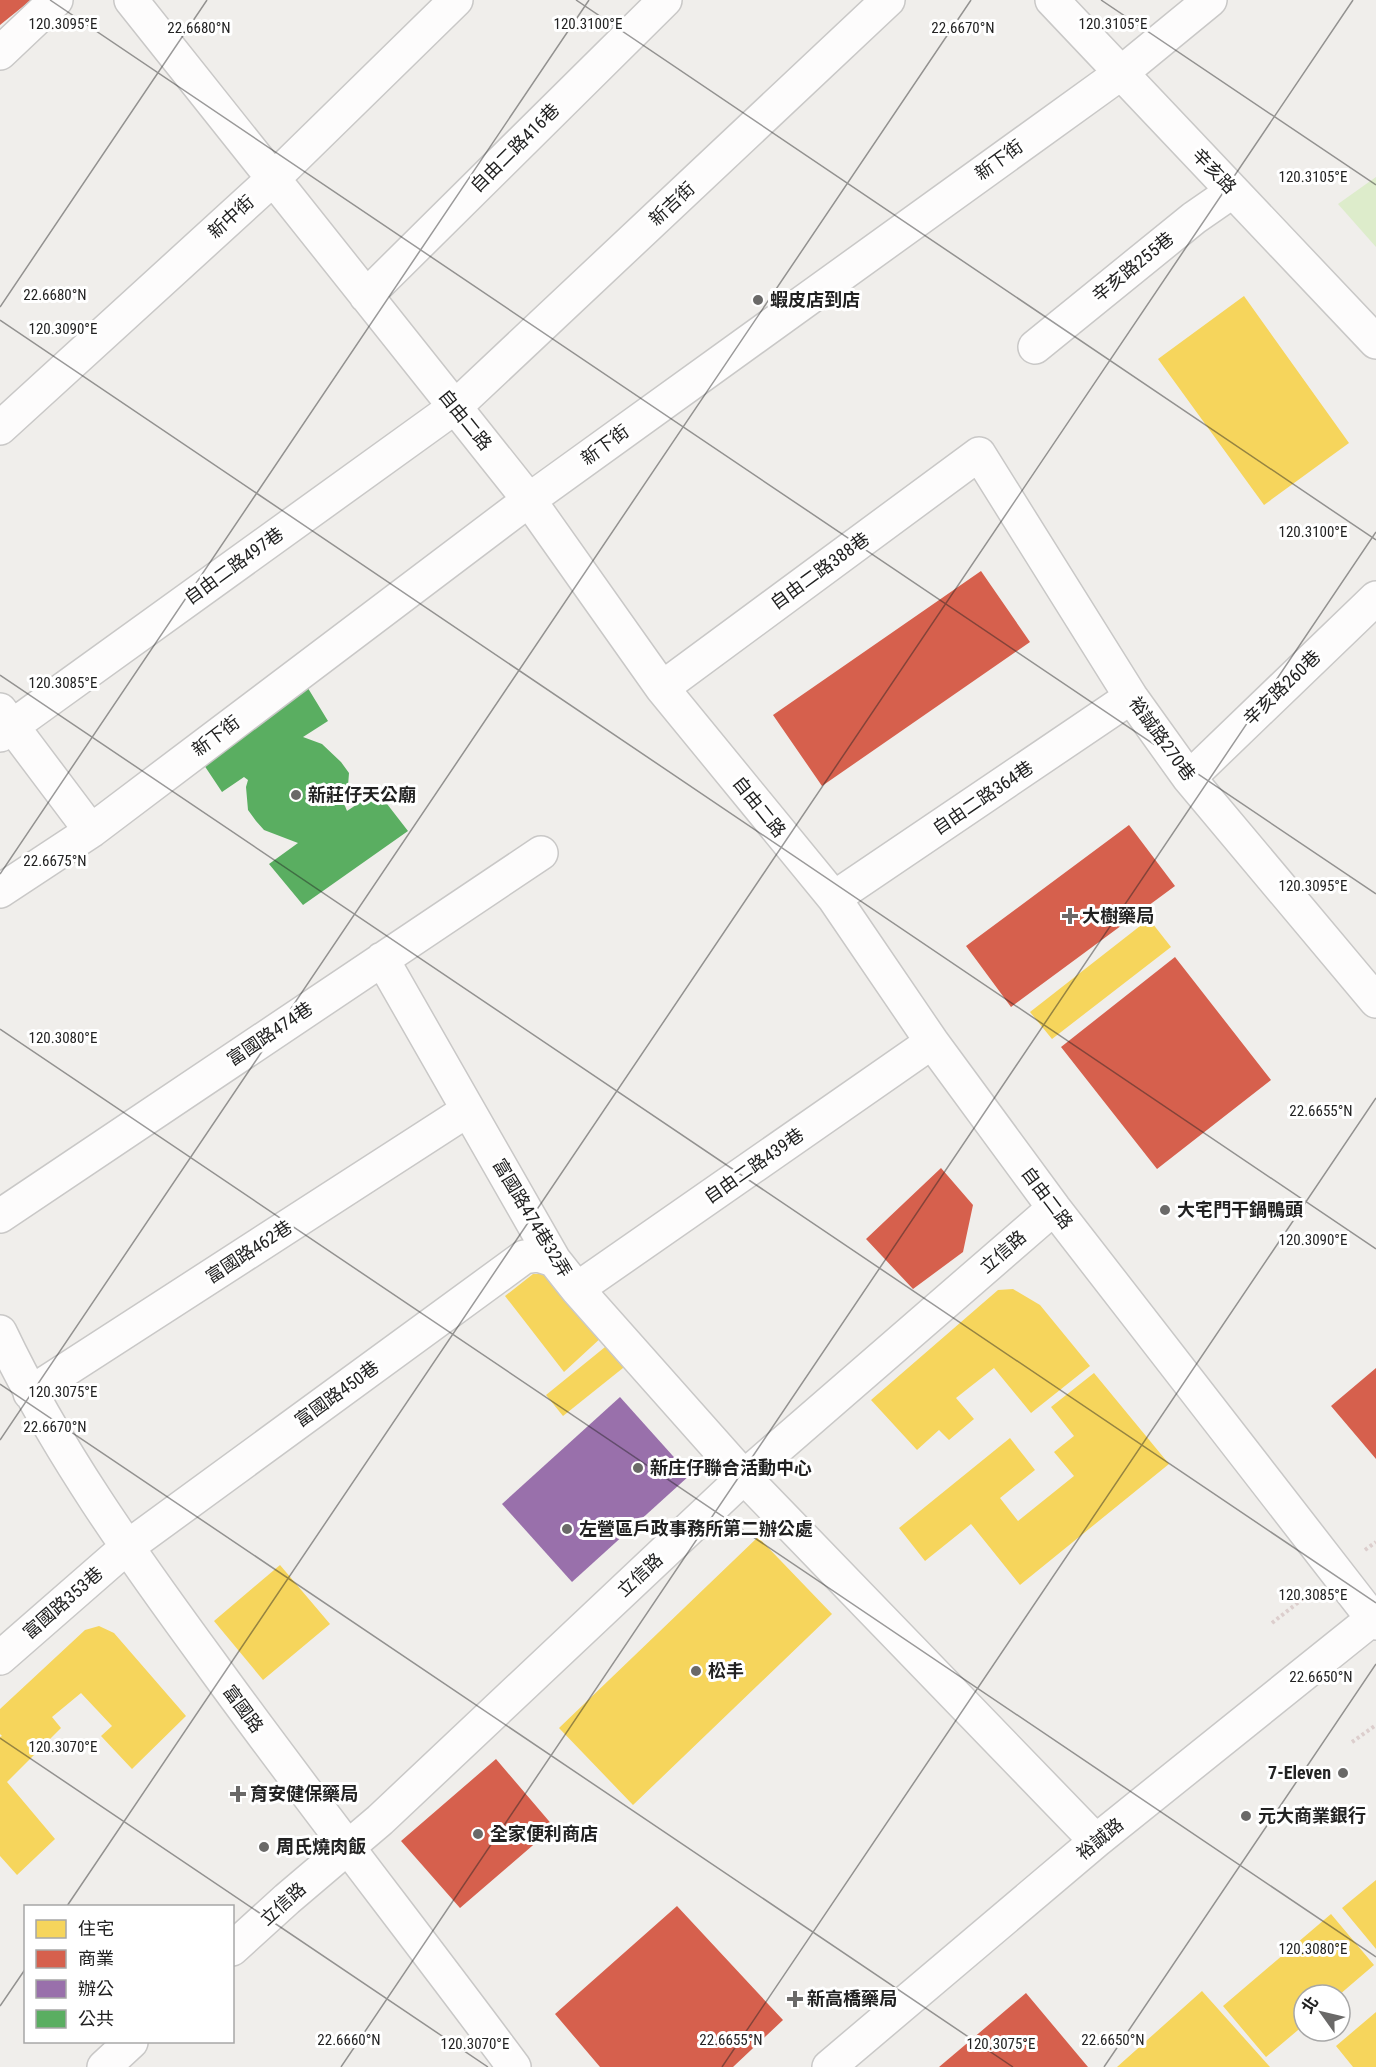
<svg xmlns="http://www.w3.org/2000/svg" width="1376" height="2067" font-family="'Roboto Condensed','Noto Sans TC',sans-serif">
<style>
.grass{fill:#ddeccb}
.homes{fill:#f6d55c}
.shops{fill:#d6604d}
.offices{fill:#9970ab}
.public{fill:#5aae61}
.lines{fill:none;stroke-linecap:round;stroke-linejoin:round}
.minor-casing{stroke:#c9c8c7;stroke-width:36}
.path{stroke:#dccecd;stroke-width:4;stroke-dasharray:3 3;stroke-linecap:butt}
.minor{stroke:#fdfcfc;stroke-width:33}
.ticks{fill:none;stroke:#222;stroke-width:1.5;stroke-opacity:0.45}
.poi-dot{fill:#6a6968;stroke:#fff;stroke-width:2}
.labels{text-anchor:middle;stroke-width:6;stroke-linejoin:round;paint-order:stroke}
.street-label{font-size:18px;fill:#222;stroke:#fff}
.poi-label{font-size:18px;font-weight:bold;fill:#222;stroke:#fff;text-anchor:start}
.ticks-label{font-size:15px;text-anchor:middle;fill:#222;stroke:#fff;stroke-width:6;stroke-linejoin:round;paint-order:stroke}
</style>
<rect width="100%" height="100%" fill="#f0eeeb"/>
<!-- grass -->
<path class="grass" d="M 1376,177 L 1376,247 L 1338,204 Z"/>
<!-- homes -->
<path class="homes" d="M 1244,296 L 1349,443 L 1264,505 L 1158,359 Z
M 1149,919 L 1171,947 L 1052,1039 L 1030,1012 Z
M 533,1274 L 544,1274 L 603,1336 L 564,1372 L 505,1296 Z
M 1013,1289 L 1040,1305 L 1090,1366 L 1031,1413 L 994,1368 L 956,1398 L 974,1419 L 949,1440 L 939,1430 L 917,1450 L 871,1400 L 998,1290 Z
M 610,1343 L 628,1364 L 563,1416 L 546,1395 Z
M 1094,1373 L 1169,1464 L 1020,1585 L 971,1524 L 925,1561 L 899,1528 L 1010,1438 L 1035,1470 L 1000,1498 L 1018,1521 L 1074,1476 L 1054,1452 L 1074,1436 L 1051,1407 Z
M 758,1537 L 832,1614 L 633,1805 L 559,1728 Z
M 280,1565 L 330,1624 L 263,1680 L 214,1621 Z
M 99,1626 L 114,1633 L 186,1716 L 132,1769 L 101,1736 L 112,1726 L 81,1693 L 52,1717 L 61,1728 L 7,1782 L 55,1839 L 17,1875 L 0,1856 L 0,1737 L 2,1736 L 0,1734 L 0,1709 L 85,1630 Z
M 1376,1880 L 1376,1949 L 1342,1908 Z
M 1331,1914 L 1374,1965 L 1339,1995 L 1304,1995 L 1304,2025 L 1266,2057 L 1223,2006 Z
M 1202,1991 L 1270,2067 L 1117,2067 Z
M 1376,2012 L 1376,2067 L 1353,2067 L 1336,2046 Z"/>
<!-- shops -->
<path class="shops" d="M 0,0 L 31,0 L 0,25 Z
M 981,571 L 1030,642 L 822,786 L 773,715 Z
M 1129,825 L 1175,886 L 1011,1007 L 966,946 Z
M 1175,957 L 1271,1080 L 1157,1169 L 1061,1047 Z
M 941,1168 L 973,1205 L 963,1252 L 913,1289 L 866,1239 Z
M 1376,1368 L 1376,1459 L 1331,1406 Z
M 496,1759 L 554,1827 L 460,1908 L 401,1841 Z
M 677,1906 L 783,2020 L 733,2067 L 600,2067 L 555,2014 Z
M 1026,1993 L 1088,2067 L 939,2067 L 965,2045 Z"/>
<!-- offices -->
<path class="offices" d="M 620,1397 L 690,1475 L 572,1582 L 502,1504 Z"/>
<!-- public -->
<path class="public" d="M 303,680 L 328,721 L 303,737 L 322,744 L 341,762 L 349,773 L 348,786 L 343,801 L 347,811 L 377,791 L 408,831 L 303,905 L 269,864 L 298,843 L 264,830 L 256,821 L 248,810 L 246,787 L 248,780 L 244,777 L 222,792 L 200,759 Z"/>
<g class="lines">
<!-- minor casing -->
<g class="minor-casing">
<path id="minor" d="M 131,0 L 529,500 L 662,688 L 834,898 L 932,1042 L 1054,1208 L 1376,1623
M 1052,0 L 1376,342
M 0,53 L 56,0
M 366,296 L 665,0
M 1035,347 L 1194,218 L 1233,191
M 0,428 L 274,178 L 456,0
M 662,688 L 979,454 L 1131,697 L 1189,778 L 1376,1001
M 0,710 L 91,831
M 0,735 L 455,407 L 888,0
M 1189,778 L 1376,598
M 0,891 L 91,831 L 529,500 L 1121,73 L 1210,0
M 834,898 L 1131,697
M 382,959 L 554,1260 L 577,1289 L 744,1477 L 1096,1841
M 0,1216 L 541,853
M 577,1289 L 932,1042
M 0,1332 C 56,1450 132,1556 209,1661 C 308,1798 413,1931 514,2067
M 30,1393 L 468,1110
M 0,1658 L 126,1548 L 524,1257 L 538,1255 L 554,1260
M 232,1949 L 287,1899 L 380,1820 L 744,1477 L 1054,1208
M 104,2067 L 131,2042
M 829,2067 L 1096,1841 L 1376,1616"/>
</g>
<!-- path -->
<path class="path" d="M 1365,1550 L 1376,1542
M 1272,1623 L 1309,1594
M 1352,1742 L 1376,1725"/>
<!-- minor -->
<use href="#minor" class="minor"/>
</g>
<!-- ticks -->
<path class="ticks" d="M 50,0 L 1376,894M 576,0 L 1376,540M 1101,0 L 1376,185M 0,307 L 207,0M 0,320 L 1376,1249M 0,675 L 1376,1603M 0,874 L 589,0M 0,1029 L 1376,1957M 0,1384 L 1013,2067M 0,1440 L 971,0M 0,1738 L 488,2067M 67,1906 L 1353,0M 0,2006 L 26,1968M 341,2067 L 1376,532M 722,2067 L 1376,1098M 1104,2067 L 1376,1664"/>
<!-- markers -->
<g class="poi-dot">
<circle cx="758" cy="300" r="6"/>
<circle cx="296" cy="795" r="6"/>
<path d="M1067 907h6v6h6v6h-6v6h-6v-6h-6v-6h6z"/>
<circle cx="1165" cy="1210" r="6"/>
<circle cx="638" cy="1468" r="6"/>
<circle cx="567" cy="1529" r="6"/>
<circle cx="696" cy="1671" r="6"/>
<circle cx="1343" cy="1773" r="6"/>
<path d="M235 1785h6v6h6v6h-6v6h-6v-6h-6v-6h6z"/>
<circle cx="1246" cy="1816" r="6"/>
<circle cx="478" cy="1834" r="6"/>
<circle cx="264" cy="1847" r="6"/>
<path d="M792 1990h6v6h6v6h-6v6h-6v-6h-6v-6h6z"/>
</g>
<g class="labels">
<!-- street labels -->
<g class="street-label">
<text transform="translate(515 148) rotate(-45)" y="6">自由二路416巷</text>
<text transform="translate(999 160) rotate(-36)" y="6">新下街</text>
<text transform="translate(1214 171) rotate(46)" y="6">辛亥路</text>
<text transform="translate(672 204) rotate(-43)" y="6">新吉街</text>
<text transform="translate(231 217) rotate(-42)" y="6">新中街</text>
<text transform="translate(1133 267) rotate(-39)" y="6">辛亥路255巷</text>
<text transform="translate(465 420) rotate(51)" y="6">自由二路</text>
<text transform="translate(605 445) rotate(-36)" y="6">新下街</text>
<text transform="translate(234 566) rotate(-36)" y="6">自由二路497巷</text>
<text transform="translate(820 571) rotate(-36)" y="6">自由二路388巷</text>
<text transform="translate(1282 688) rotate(-44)" y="6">辛亥路260巷</text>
<text transform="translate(216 736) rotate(-37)" y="6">新下街</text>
<text transform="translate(1162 739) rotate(54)" y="6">裕誠路270巷</text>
<text transform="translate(983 798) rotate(-34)" y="6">自由二路364巷</text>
<text transform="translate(759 807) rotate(51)" y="6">自由二路</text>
<text transform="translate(270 1034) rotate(-34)" y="6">富國路474巷</text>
<text transform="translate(754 1166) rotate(-35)" y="6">自由二路439巷</text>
<text transform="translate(1047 1198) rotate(53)" y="6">自由二路</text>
<text transform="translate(532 1218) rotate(59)" y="6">富國路474巷32弄</text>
<text transform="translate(249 1252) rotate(-33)" y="6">富國路462巷</text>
<text transform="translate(1003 1252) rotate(-41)" y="6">立信路</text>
<text transform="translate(337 1394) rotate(-36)" y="6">富國路450巷</text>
<text transform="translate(640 1575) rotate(-43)" y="6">立信路</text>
<text transform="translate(63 1603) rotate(-41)" y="6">富國路353巷</text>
<text transform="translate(243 1709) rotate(54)" y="6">富國路</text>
<text transform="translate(1100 1839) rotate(-39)" y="6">裕誠路</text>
<text transform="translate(283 1904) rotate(-42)" y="6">立信路</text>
</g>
<!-- poi labels -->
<g class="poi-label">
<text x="770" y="306">蝦皮店到店</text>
<text x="308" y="801">新莊仔天公廟</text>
<text x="1082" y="922">大樹藥局</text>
<text x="1177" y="1216">大宅門干鍋鴨頭</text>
<text x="650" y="1474">新庄仔聯合活動中心</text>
<text x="579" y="1535">左營區戶政事務所第二辦公處</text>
<text x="708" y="1677">松丰</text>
<text x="1331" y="1779" text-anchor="end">7-Eleven</text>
<text x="250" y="1800">育安健保藥局</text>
<text x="1258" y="1822">元大商業銀行</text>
<text x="490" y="1840">全家便利商店</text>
<text x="276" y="1853">周氏燒肉飯</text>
<text x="807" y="2005">新高橋藥局</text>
</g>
</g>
<g class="ticks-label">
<text x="63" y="29">120.3095°E</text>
<text x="588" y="29">120.3100°E</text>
<text x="1113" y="29">120.3105°E</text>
<text x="199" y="33">22.6680°N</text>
<text x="963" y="33">22.6670°N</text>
<text x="1313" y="182">120.3105°E</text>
<text x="55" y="300">22.6680°N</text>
<text x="63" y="334">120.3090°E</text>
<text x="1313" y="537">120.3100°E</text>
<text x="63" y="688">120.3085°E</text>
<text x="55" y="866">22.6675°N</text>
<text x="1313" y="891">120.3095°E</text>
<text x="63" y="1043">120.3080°E</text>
<text x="1321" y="1116">22.6655°N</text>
<text x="1313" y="1245">120.3090°E</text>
<text x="63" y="1397">120.3075°E</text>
<text x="55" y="1432">22.6670°N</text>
<text x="1313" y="1600">120.3085°E</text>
<text x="1321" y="1682">22.6650°N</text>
<text x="63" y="1752">120.3070°E</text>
<text x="1313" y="1954">120.3080°E</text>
<text x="349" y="2045">22.6660°N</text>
<text x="731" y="2045">22.6655°N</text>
<text x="1113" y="2045">22.6650°N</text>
<text x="475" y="2049">120.3070°E</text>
<text x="1001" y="2049">120.3075°E</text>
</g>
<!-- legend -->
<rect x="24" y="1905" width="210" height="138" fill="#ffffff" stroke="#a7a7a7" stroke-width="1.5"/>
<rect x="36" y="1920" width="30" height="18" fill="#f6d55c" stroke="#a7a7a7" stroke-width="1.5"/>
<text x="78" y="1935" font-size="18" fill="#222222">住宅</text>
<rect x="36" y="1950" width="30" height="18" fill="#d6604d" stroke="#a7a7a7" stroke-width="1.5"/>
<text x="78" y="1965" font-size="18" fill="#222222">商業</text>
<rect x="36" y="1980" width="30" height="18" fill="#9970ab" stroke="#a7a7a7" stroke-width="1.5"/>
<text x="78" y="1995" font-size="18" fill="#222222">辦公</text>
<rect x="36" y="2010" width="30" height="18" fill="#5aae61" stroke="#a7a7a7" stroke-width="1.5"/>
<text x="78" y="2025" font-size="18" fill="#222222">公共</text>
<!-- north arrow -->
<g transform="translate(1322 2013) rotate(304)"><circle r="28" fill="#ffffff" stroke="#a7a7a7" stroke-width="1.5"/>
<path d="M0-4.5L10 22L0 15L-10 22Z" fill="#6a6968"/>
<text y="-9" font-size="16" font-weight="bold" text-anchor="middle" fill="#222222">北</text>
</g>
</svg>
